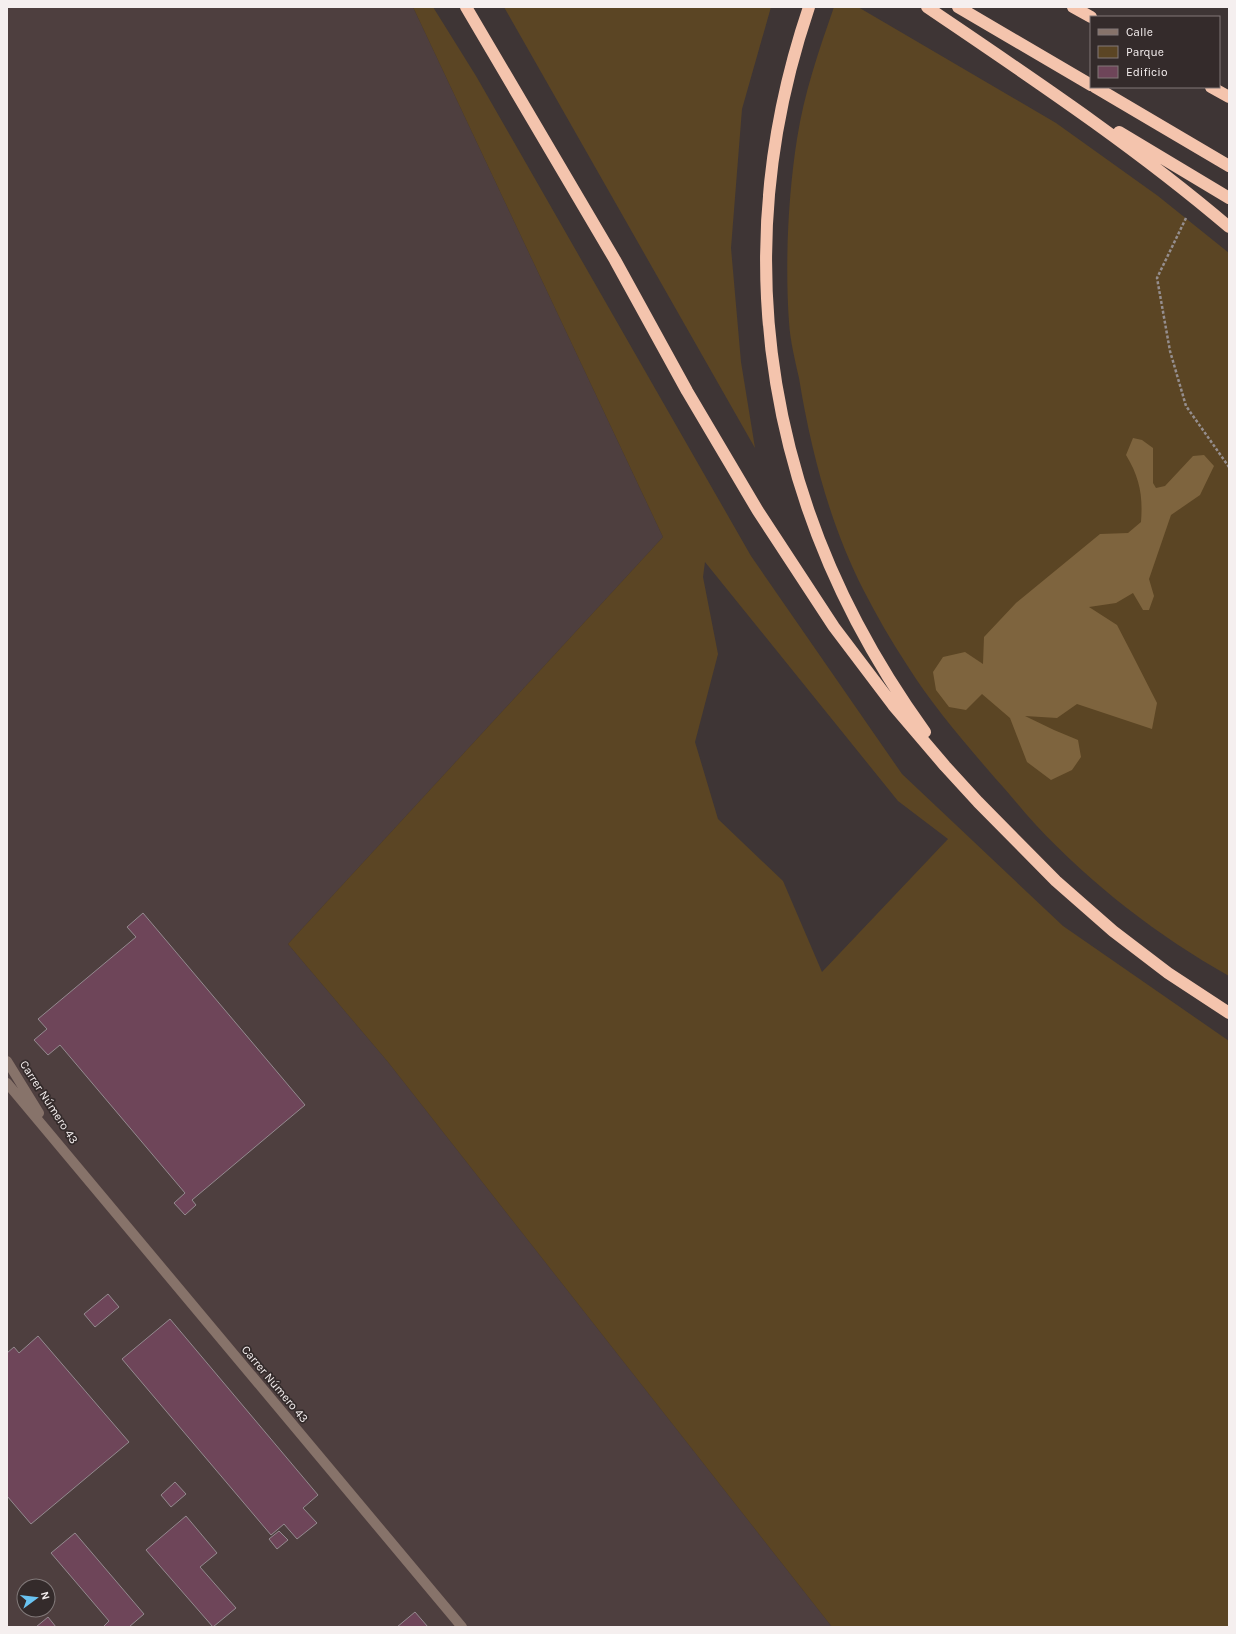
<svg xmlns="http://www.w3.org/2000/svg" width="1236" height="1634" font-family="Karla,sans-serif">
<style>
.built{fill:#4e3f3f;fill-rule:evenodd}
.green{fill:#5b4524;fill-rule:evenodd}
.forest{fill:#7e643e}
.building{fill:#6e4559;stroke:#948a8f}
.lines{fill:none;stroke-linecap:round;stroke-linejoin:round}
.path{stroke:#958e8e;stroke-width:2.5;stroke-dasharray:3 2;stroke-linecap:butt}
.minor{stroke:#87736a;stroke-width:10}
.highway{stroke:#f4c4ad;stroke-width:12}
.labels{text-anchor:middle;stroke-width:3.5;stroke-linejoin:round;paint-order:stroke}
.street-label{font-size:12px;fill:#f5efef;stroke:#342b2b}
</style>
<rect width="100%" height="100%" fill="#3e3535"/>
<!-- built -->
<path class="built" d="M 7,7 L 413,7 L 663,537 L 288,944 L 388,1062 L 832,1627 L 7,1627 ZM 24,1586 L 48,1586 L 48,1610 L 24,1610 Z"/>
<!-- green -->
<path class="green" d="M 413,7 L 433,7 L 476,76 L 751,556 L 902,774 L 1063,926 L 1229,1041 L 1229,1627 L 832,1627 L 388,1062 L 288,944 L 663,537 ZM 705,562 L 898,801 L 948,839 L 822,972 L 783,881 L 718,819 L 695,742 L 718,654 L 703,577 Z
M 504,7 L 771,7 L 742,109 L 731,248 L 741,362 L 755,448 Z
M 834,7 L 858,7 L 1056,123 L 1158,196 L 1229,253 L 1229,976 C 1158,936 1092,885 1036,825 C 1022,810 1009,793 995,778 C 964,742 932,705 907,665 C 891,641 877,616 864,591 C 830,525 811,451 799,378 C 795,360 790,340 789,322 C 785,264 788,196 797,139 C 804,93 819,50 834,7 Z"/>
<!-- forest -->
<path class="forest" d="M 1133,438 L 1142,440 L 1153,448 L 1153,483 L 1156,488 L 1165,486 L 1193,456 L 1204,455 L 1214,466 L 1200,495 L 1171,515 L 1149,579 L 1154,596 L 1149,610 L 1143,610 L 1133,593 L 1116,603 L 1089,607 L 1117,625 L 1132,654 L 1157,703 L 1152,729 L 1077,704 L 1057,718 L 1025,716 L 1054,730 L 1078,740 L 1081,757 L 1072,770 L 1051,780 L 1027,762 L 1010,718 L 982,694 L 966,710 L 949,707 L 936,690 L 933,672 L 943,657 L 965,652 L 983,664 L 984,637 L 1016,603 L 1100,534 L 1128,533 L 1141,522 C 1143,496 1140,478 1126,455 Z"/>
<!-- building -->
<path class="building" d="M 143,913 L 305,1105 L 192,1200 L 196,1205 L 185,1215 L 174,1203 L 185,1193 L 60,1045 L 48,1055 L 34,1040 L 47,1029 L 38,1019 L 136,937 L 127,927 Z
M 108,1294 L 119,1307 L 95,1327 L 84,1314 Z
M 170,1319 L 318,1495 L 303,1508 L 317,1523 L 297,1539 L 284,1524 L 271,1535 L 122,1359 Z
M 38,1336 L 129,1442 L 31,1524 L 7,1496 L 7,1353 L 14,1347 L 19,1353 Z
M 175,1482 L 186,1494 L 171,1507 L 161,1495 Z
M 186,1516 L 217,1553 L 200,1567 L 236,1608 L 213,1627 L 146,1550 Z
M 279,1531 L 288,1540 L 277,1549 L 269,1539 Z
M 75,1533 L 144,1614 L 129,1627 L 103,1627 L 109,1621 L 51,1553 Z
M 415,1612 L 428,1627 L 397,1627 Z
M 48,1617 L 56,1627 L 36,1627 Z"/>
<g class="lines">
<!-- path -->
<path class="path" d="M 1186,218 L 1157,278 L 1170,351 L 1186,406 L 1229,467"/>
<!-- minor -->
<path class="minor" d="M 7,1061 L 39,1113
M 7,1083 L 462,1627"/>
<!-- highway -->
<path class="highway" d="M 466,7 L 615,260 L 687,391 L 758,511 L 834,627 L 893,705 L 945,766 L 978,802 L 1056,881 L 1113,931 L 1168,973 L 1229,1013
M 809,7 C 723,261 769,516 925,732
M 927,7 C 1030,77 1134,146 1229,227
M 958,7 L 1091,85
M 1073,7 L 1091,17
M 1095,87 L 1229,166
M 1211,87 L 1229,97
M 1119,132 L 1229,198"/>
</g>
<g class="labels">
<!-- street labels -->
<g class="street-label">
<text transform="translate(49 1102) rotate(57)" y="4">Carrer Número 43</text>
<text transform="translate(275 1384) rotate(50)" y="4">Carrer Número 43</text>
</g>
</g>
<!-- border -->
<rect width="1236" height="1634" fill="none" stroke="#f5efef" stroke-width="16"/>
<!-- legend -->
<rect x="1090" y="16" width="130" height="72" fill="#342b2b" stroke="#817979"/>
<rect x="1098" y="29" width="20" height="6" fill="#87736a" stroke="#817979"/>
<text x="1126" y="36" font-size="12" fill="#f5efef">Calle</text>
<rect x="1098" y="46" width="20" height="12" fill="#5b4524" stroke="#817979"/>
<text x="1126" y="56" font-size="12" fill="#f5efef">Parque</text>
<rect x="1098" y="66" width="20" height="12" fill="#6e4559" stroke="#817979"/>
<text x="1126" y="76" font-size="12" fill="#f5efef">Edificio</text>
<!-- north arrow -->
<g transform="translate(36 1598) rotate(75)"><circle r="19" fill="#342b2b" stroke="#817979"/>
<path d="M0-3L7 15L0 10L-7 15Z" fill="#69c3f1"/>
<text y="-6" font-size="11" font-weight="bold" text-anchor="middle" fill="#f5efef">N</text>
</g>
</svg>
